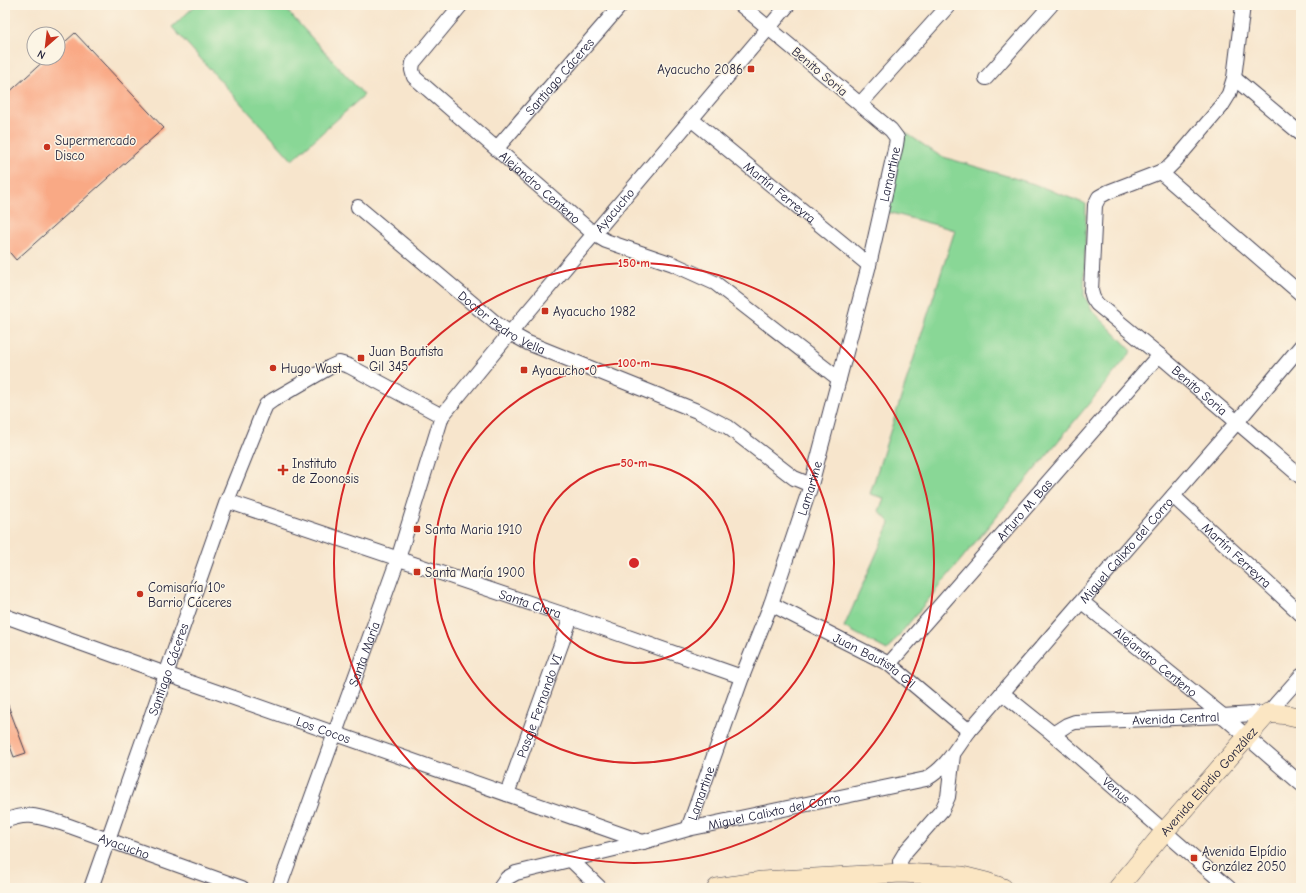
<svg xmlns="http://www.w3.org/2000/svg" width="1306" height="893" font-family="'Comic Neue',sans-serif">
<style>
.green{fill:#89d796;stroke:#567c68}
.building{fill:#f9a985}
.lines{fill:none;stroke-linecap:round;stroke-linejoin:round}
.street-casing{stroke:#423f51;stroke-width:16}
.secondary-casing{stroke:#423f51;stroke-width:20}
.street{stroke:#fff;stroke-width:14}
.secondary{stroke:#fbe6c3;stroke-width:19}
.ring{fill:none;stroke:#d62828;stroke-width:2}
.poi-dot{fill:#c8321e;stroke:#fcf5e5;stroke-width:1.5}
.labels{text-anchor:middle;stroke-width:3;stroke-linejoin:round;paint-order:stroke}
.poi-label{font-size:13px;fill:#22223b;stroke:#fcf5e5;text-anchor:start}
.street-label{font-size:13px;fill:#22223b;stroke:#fcf5e5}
.centre{fill:#d62828;stroke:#fcf5e5;stroke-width:2}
.ring-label{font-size:12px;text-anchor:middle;font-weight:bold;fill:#d62828;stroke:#fcf5e5;stroke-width:3;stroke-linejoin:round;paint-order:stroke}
</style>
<rect width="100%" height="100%" fill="#fcf5e5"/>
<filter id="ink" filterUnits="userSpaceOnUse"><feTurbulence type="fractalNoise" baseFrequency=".025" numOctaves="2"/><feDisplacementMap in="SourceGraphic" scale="8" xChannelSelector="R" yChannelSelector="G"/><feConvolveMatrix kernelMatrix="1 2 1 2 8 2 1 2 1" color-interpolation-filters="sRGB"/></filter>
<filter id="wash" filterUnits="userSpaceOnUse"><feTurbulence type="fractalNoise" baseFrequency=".012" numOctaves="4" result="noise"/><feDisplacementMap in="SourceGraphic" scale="16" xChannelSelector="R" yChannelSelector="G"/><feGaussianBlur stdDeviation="0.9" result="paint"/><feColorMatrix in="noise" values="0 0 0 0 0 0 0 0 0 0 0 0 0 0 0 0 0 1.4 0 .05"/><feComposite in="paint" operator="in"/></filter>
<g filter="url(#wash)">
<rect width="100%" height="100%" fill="#f7e5cc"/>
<!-- green -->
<path class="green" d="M 196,5 L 282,5 L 364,95 L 292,160 L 172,27 Z
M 903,131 L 940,156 L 1034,184 L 1086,204 L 1084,295 L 1092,310 L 1132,351 L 887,650 L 844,627 L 890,523 L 879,511 L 884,498 L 870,494 L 955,230 L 884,211 Z"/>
<g id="blocks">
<!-- building -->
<path class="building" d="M 75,33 L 164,128 L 16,260 L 5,247 L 5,96 L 47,58 L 58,58 L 58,48 Z
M 5,700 L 6,700 L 26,753 L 14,757 L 5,733 Z"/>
</g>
</g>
<g filter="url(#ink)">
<use href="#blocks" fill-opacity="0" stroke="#423f51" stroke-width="1"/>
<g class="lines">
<!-- street casing -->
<g class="street-casing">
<g id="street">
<path id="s1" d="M 461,5 L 413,63 L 412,70 L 414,77 L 594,234 L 606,241 L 673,264 L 715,283 L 839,379"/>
<path id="s2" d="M 1243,5 L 1234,78 L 1229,94 L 1221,107 L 1175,161 L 1168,168 L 1160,172 L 1108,192 L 1099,197 L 1095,205 L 1091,291 L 1093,298 L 1097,304 L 1159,355 L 1301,477"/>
<path d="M 986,78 L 1051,5"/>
<path d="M 1234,78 L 1301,134"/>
<path d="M 860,104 L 949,5"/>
<path id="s3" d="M 691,119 L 869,265"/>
<path id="s4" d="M 497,148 L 621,5"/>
<path d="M 1160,172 L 1301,294"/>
<path id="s5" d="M 358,207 L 497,324 L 510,333 L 528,343 L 697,411 L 728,427 L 794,478 L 811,485"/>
<path id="s6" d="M 1173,496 L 1301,614"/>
<path id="s7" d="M 227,501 L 571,617 L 742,677"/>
<path id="s8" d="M 1082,602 L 1223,716 L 1301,784"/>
<path id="s9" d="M 771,604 L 889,664 L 969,731"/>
<path id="s10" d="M 5,616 L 166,674 L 643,842"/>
<path id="s11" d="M 889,664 L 1159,355"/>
<path id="s12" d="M 1002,693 L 1053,734 L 1229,888"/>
<path id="s13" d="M 1053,734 L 1067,725 L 1075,722 L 1223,716 L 1268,713 L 1301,676"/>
<path id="s14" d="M 507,794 L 571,617"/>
<path id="s15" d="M 5,821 C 27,811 40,817 61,823 L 242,888"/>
<path id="s16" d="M 688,829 L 742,677 L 771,604 L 811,485 L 869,265 L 896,145 L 897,138 L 891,130 L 741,5"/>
<path d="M 571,860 L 600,888"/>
<path d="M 901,873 L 900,861 L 906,851 L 942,810 L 948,797 L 953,755"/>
<path id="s17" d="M 91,888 L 227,501 L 262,414 L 266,405 L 273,400 L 330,367 L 339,363 L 349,366 L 442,416"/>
<path id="s18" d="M 279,888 L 398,559 L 442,416 L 510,333 L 788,5"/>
<path id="s19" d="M 500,888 L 507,878 L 516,873 L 643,842 L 688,829 L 926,779 C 947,767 955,750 969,731 L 1237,422 L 1301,346"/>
</g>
</g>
<!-- secondary casing -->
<g class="secondary-casing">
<g id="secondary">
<path d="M 717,888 L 762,881 L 901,873 L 962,876 L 986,882 L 1003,888"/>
<path id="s20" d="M 1118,888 L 1164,832 L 1268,713 L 1288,715 L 1301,718"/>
</g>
</g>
<!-- street -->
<use href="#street" class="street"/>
<!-- secondary -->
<use href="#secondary" class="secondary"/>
</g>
</g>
<!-- distance rings -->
<g class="ring">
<circle cx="634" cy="563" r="100"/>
<circle cx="634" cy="563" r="200"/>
<circle cx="634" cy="563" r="300"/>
</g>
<!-- markers -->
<g class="poi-dot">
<rect x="747" y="65" width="8" height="8" rx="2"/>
<circle cx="47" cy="147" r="4"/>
<rect x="541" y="307" width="8" height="8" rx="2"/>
<rect x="357" y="354" width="8" height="8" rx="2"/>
<circle cx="273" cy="368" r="4"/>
<rect x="520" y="366" width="8" height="8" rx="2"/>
<path d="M281 464h4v4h4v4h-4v4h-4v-4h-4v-4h4z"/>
<rect x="413" y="525" width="8" height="8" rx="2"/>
<rect x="413" y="568" width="8" height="8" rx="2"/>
<circle cx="140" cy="594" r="4"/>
<rect x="1190" y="854" width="8" height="8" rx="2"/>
</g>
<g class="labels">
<!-- poi labels -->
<g class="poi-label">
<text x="743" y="74" text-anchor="end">Ayacucho 2086</text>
<text x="55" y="145">Supermercado<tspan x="55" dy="15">Disco</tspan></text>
<text x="553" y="316">Ayacucho 1982</text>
<text x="369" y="356">Juan Bautista<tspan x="369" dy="15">Gil 345</tspan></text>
<text x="281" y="373">Hugo Wast</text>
<text x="532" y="375">Ayacucho 0</text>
<text x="292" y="468">Instituto<tspan x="292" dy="15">de Zoonosis</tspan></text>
<text x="425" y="534">Santa Maria 1910</text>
<text x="425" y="577">Santa María 1900</text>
<text x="148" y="592">Comisaría 10º<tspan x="148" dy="15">Barrio Cáceres</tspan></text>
<text x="1202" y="856">Avenida Elpídio<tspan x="1202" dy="15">González 2050</tspan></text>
</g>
<!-- street labels -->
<g class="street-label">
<text transform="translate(820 71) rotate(40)" y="5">Benito Soria</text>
<text dy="5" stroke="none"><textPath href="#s4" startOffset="95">Santiago Cáceres</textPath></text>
<text dy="5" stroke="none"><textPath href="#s16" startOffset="686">Lamartine</textPath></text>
<text dy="5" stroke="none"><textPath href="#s1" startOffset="257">Alejandro Centeno</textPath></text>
<text dy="5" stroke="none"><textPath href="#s3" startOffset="115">Martín Ferreyra</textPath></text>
<text dy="5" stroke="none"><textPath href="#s18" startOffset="768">Ayacucho</textPath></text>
<text dy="5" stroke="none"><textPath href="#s5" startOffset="185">Doctor Pedro Vella</textPath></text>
<text dy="5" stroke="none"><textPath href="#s2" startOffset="505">Benito Soria</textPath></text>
<text dy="5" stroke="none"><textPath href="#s16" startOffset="362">Lamartine</textPath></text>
<text dy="5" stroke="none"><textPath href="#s11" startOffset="205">Arturo M. Bas</textPath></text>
<text dy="5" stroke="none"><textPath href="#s19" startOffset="748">Miguel Calixto del Corro</textPath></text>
<text dy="5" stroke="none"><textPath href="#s6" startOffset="87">Martín Ferreyra</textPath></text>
<text dy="5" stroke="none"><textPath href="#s7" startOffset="320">Santa Clara</textPath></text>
<text dy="5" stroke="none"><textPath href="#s18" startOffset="249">Santa María</textPath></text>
<text dy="5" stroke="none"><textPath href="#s9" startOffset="118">Juan Bautista Gil</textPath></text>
<text dy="5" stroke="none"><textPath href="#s8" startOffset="95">Alejandro Centeno</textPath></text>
<text dy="5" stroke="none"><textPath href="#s17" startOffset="232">Santiago Cáceres</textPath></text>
<text dy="5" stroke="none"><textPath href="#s14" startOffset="94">Pasaje Fernando VI</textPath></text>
<text dy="5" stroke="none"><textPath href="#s13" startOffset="126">Avenida Central</textPath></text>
<text dy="5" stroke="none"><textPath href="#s10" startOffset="338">Los Cocos</textPath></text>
<text dy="5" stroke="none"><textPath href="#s20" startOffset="140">Avenida Elpidio González</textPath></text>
<text dy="5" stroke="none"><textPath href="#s12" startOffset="150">Venus</textPath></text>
<text dy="5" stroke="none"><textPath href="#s16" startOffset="38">Lamartine</textPath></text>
<text dy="5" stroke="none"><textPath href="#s19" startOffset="288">Miguel Calixto del Corro</textPath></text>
<text dy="5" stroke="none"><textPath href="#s15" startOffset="125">Ayacucho</textPath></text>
</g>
</g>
<circle cx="634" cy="563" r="6" class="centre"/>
<g class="ring-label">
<text x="634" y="267">150 m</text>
<text x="634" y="367">100 m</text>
<text x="634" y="467">50 m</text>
</g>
<!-- margin -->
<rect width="1306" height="893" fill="none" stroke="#fcf5e5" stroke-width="20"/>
<!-- north arrow -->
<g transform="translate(46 46) rotate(208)"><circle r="19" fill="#fcf5e5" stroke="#a5a1a1"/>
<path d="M0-3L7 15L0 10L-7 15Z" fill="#c8321e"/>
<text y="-6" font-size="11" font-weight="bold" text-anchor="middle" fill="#22223b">N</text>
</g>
</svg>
